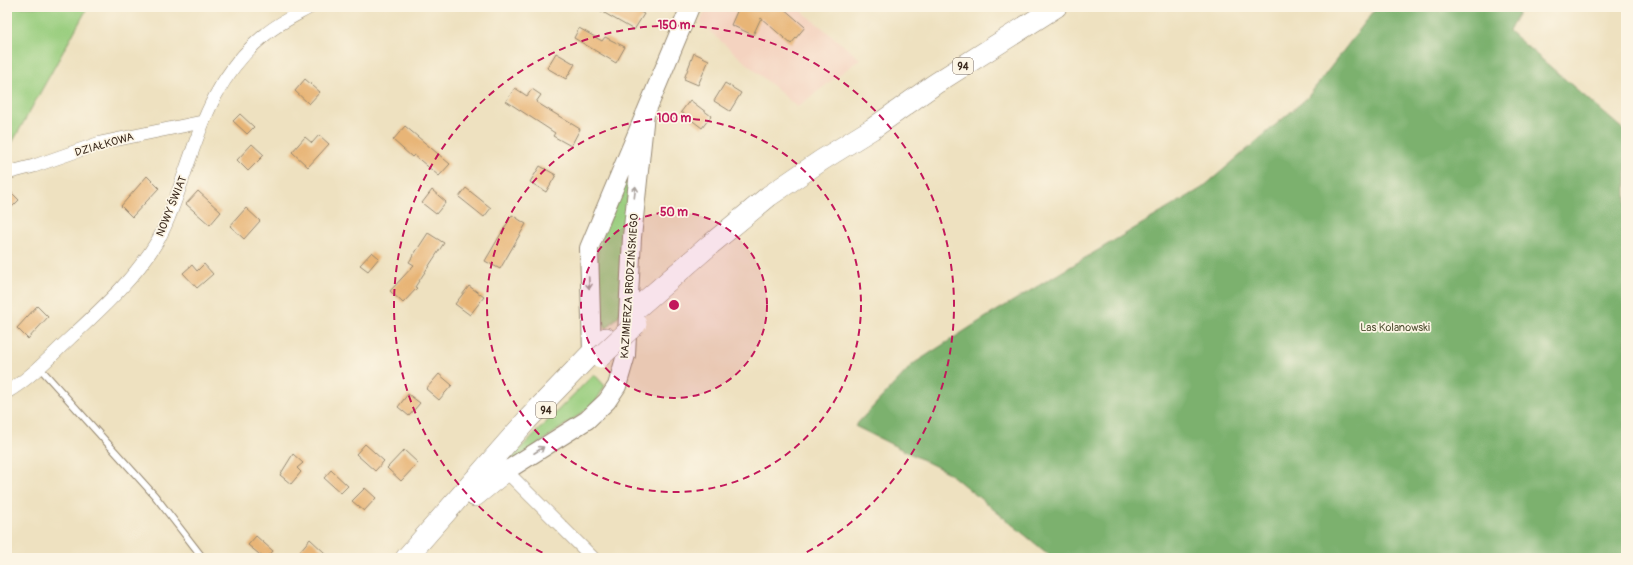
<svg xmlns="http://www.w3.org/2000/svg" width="1633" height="565" font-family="Pangolin,sans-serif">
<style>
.built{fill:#f4d3c0}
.green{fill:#9ace7f;stroke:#6a7c4e}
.forest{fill:#7bb16e;stroke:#5b6e46}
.building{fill:#e8b577}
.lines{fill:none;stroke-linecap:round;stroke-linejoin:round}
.lane-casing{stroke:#94866f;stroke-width:8}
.street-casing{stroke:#94866f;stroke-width:14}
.secondary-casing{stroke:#94866f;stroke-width:20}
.primary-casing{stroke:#94866f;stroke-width:22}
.lane{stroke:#fff;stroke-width:6}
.street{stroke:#fff;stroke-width:13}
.secondary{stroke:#fff;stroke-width:18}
.primary{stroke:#fff;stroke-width:21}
.primary-bridge-casing{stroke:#94866f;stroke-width:22;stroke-linecap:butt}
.primary-bridge{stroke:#fff;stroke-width:21}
.oneway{stroke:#a79f9a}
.ring{fill:none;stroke:#c2185b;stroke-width:2;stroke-dasharray:7 5}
.labels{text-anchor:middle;stroke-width:3.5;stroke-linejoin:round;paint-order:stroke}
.shield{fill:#fcf5e5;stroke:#75675a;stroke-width:1}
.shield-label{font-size:10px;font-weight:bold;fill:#3b2a1e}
.street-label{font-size:11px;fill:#3b2a1e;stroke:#fcf5e5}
.park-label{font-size:11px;fill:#535336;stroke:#fcf5e5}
.centre{fill:#c2185b;stroke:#fcf5e5;stroke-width:2}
.ring-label{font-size:12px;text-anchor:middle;font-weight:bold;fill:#c2185b;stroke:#fcf5e5;stroke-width:3.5;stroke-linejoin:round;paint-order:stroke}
</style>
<rect width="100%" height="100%" fill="#fcf5e5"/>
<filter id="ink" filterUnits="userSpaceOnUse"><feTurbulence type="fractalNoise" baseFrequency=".025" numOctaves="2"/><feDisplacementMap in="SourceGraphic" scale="8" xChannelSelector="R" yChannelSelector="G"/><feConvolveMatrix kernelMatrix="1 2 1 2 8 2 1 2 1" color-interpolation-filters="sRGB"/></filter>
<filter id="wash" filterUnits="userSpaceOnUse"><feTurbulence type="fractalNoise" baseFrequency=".012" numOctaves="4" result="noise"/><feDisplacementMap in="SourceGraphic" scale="16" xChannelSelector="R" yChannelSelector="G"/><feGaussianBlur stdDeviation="0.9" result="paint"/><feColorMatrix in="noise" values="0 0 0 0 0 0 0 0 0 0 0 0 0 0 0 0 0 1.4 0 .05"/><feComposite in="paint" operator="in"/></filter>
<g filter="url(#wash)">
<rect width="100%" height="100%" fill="#eee1c0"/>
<!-- built -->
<path class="built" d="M 707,7 L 797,7 L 860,59 L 797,107 L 700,23 Z"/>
<!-- green -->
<path class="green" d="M 7,7 L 88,7 L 7,152 Z
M 632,162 L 621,260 L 622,312 L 607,328 L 603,325 L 599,312 L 597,271 L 598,249 Z
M 594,374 L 605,386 L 596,401 L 582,413 L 494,475 Z"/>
<!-- forest -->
<path class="forest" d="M 1377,7 L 1522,7 L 1509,31 L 1626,132 L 1626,558 L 1053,558 L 949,473 L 855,426 L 913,364 L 983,319 L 1202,188 L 1307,98 Z"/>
<g id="blocks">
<!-- building -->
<path class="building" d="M 594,7 L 631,7 L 644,14 L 634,30 Z
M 739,7 L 782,7 L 805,27 L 791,44 L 761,18 L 753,35 L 731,25 Z
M 579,28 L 602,41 L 605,37 L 625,47 L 616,63 L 574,38 Z
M 556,53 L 575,64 L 566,79 L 547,68 Z
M 694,53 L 709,60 L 698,85 L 684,79 Z
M 305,79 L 320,92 L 309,104 L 295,91 Z
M 725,83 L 741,93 L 730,111 L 714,101 Z
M 515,88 L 527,96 L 532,89 L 541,95 L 536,102 L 580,129 L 571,146 L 553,136 L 555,133 L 506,101 Z
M 690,100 L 711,116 L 702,128 L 681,112 Z
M 240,114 L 254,127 L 247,134 L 233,121 Z
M 405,126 L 450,164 L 439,176 L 414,155 L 412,157 L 393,140 Z
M 319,135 L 329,144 L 308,167 L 292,152 L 305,137 L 312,143 Z
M 252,144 L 264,155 L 248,171 L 237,160 Z
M 540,166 L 556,175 L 546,192 L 530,182 Z
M 147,176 L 159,188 L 132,217 L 121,206 Z
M 7,188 L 19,200 L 7,212 Z
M 466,188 L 491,208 L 484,217 L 459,197 Z
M 432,190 L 446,202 L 436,214 L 422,203 Z
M 198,191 L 221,212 L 210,225 L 186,204 Z
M 246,208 L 260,221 L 244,239 L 230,226 Z
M 512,215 L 526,224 L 500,269 L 485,261 Z
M 428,233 L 444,243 L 415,287 L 417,288 L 403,303 L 390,291 L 414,265 L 409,262 Z
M 372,252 L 379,258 L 368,271 L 360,265 Z
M 204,264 L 213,274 L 197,288 L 183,273 L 192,265 L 197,271 Z
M 469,286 L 484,297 L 470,315 L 455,304 Z
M 37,306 L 48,317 L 28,339 L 17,328 Z
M 439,374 L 452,385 L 439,400 L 426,389 Z
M 408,394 L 420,403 L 409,416 L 398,407 Z
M 365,444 L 384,461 L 375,471 L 356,454 Z
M 404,450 L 418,463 L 401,481 L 387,468 Z
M 293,454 L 303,463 L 297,468 L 301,472 L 291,484 L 280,475 Z
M 331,470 L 348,486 L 341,493 L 324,478 Z
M 365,488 L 376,498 L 364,511 L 352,501 Z
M 256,536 L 273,551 L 267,558 L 264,558 L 248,545 Z
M 310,539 L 325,553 L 320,558 L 307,558 L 300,551 Z"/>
</g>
</g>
<g filter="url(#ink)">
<use href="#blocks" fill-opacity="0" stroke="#94866f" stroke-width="1"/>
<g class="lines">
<!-- lane casing -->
<g class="lane-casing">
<path id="lane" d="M 39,367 L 155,496 L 203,558"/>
</g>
<!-- street casing -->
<g class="street-casing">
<path id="street" d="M 7,173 L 34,166 L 100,143 L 202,122
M 7,392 C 29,379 48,359 67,341 C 100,310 135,279 158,240 C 170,219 177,195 185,172 C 204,117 219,72 266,34 C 279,23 296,15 310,7
M 506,471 L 593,558"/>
</g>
<!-- secondary casing -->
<g class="secondary-casing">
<path id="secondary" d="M 592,352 L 589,248 L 690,7
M 506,471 L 587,420 L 607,401 L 617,386 L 626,355 L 632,237 L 645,114"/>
</g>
<!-- primary casing -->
<g class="primary-casing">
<path id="primary" d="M 636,309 L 711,244 L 769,196 L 822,160 L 872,129 L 935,84 L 1056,7
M 475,496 L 506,471
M 406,558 L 527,420 L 606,338"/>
</g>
<!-- lane -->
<use href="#lane" class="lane"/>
<!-- street -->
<use href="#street" class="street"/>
<!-- secondary -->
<use href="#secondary" class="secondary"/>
<!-- primary -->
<use href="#primary" class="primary"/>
<!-- primary-bridge casing -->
<g class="primary-bridge-casing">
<path id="primary-bridge" d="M 600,357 L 636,324"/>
</g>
<!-- primary-bridge -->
<use href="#primary-bridge" class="primary-bridge"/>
</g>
<!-- one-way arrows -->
<defs><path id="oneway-shaft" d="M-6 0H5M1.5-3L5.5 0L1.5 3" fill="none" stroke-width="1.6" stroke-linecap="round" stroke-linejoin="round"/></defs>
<g class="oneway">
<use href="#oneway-shaft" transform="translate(635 192) rotate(-83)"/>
<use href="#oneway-shaft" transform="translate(589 283) rotate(87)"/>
<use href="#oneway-shaft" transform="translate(539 450) rotate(-33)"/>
</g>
</g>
<!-- distance rings -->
<circle cx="674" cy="305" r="93" fill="#c2185b" fill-opacity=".12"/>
<g class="ring">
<circle cx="674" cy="305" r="93"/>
<circle cx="674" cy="305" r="187"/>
<path d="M553 558A280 280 0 1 1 795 558"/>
</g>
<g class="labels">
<!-- shield labels -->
<g class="shield">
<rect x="953" y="58" width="20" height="16" rx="3"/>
<rect x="536" y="402" width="20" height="16" rx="3"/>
</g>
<g class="shield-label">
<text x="963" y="70">94</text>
<text x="546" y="414">94</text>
</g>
<!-- street labels -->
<g class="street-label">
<text transform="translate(104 144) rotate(-16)" y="4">DZIAŁKOWA</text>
<text transform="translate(171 206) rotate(-68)" y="4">NOWY ŚWIAT</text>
<text transform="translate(629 286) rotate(-86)" y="4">KAZIMIERZA BRODZIŃSKIEGO</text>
</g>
<!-- park labels -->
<g class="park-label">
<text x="1395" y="331">Las Kolanowski</text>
</g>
</g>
<circle cx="674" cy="305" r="6" class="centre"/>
<g class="ring-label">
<text x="674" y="29">150 m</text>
<text x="674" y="122">100 m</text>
<text x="674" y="216">50 m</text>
</g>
<!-- margin -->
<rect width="1633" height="565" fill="none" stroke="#fcf5e5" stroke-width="24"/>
</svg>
